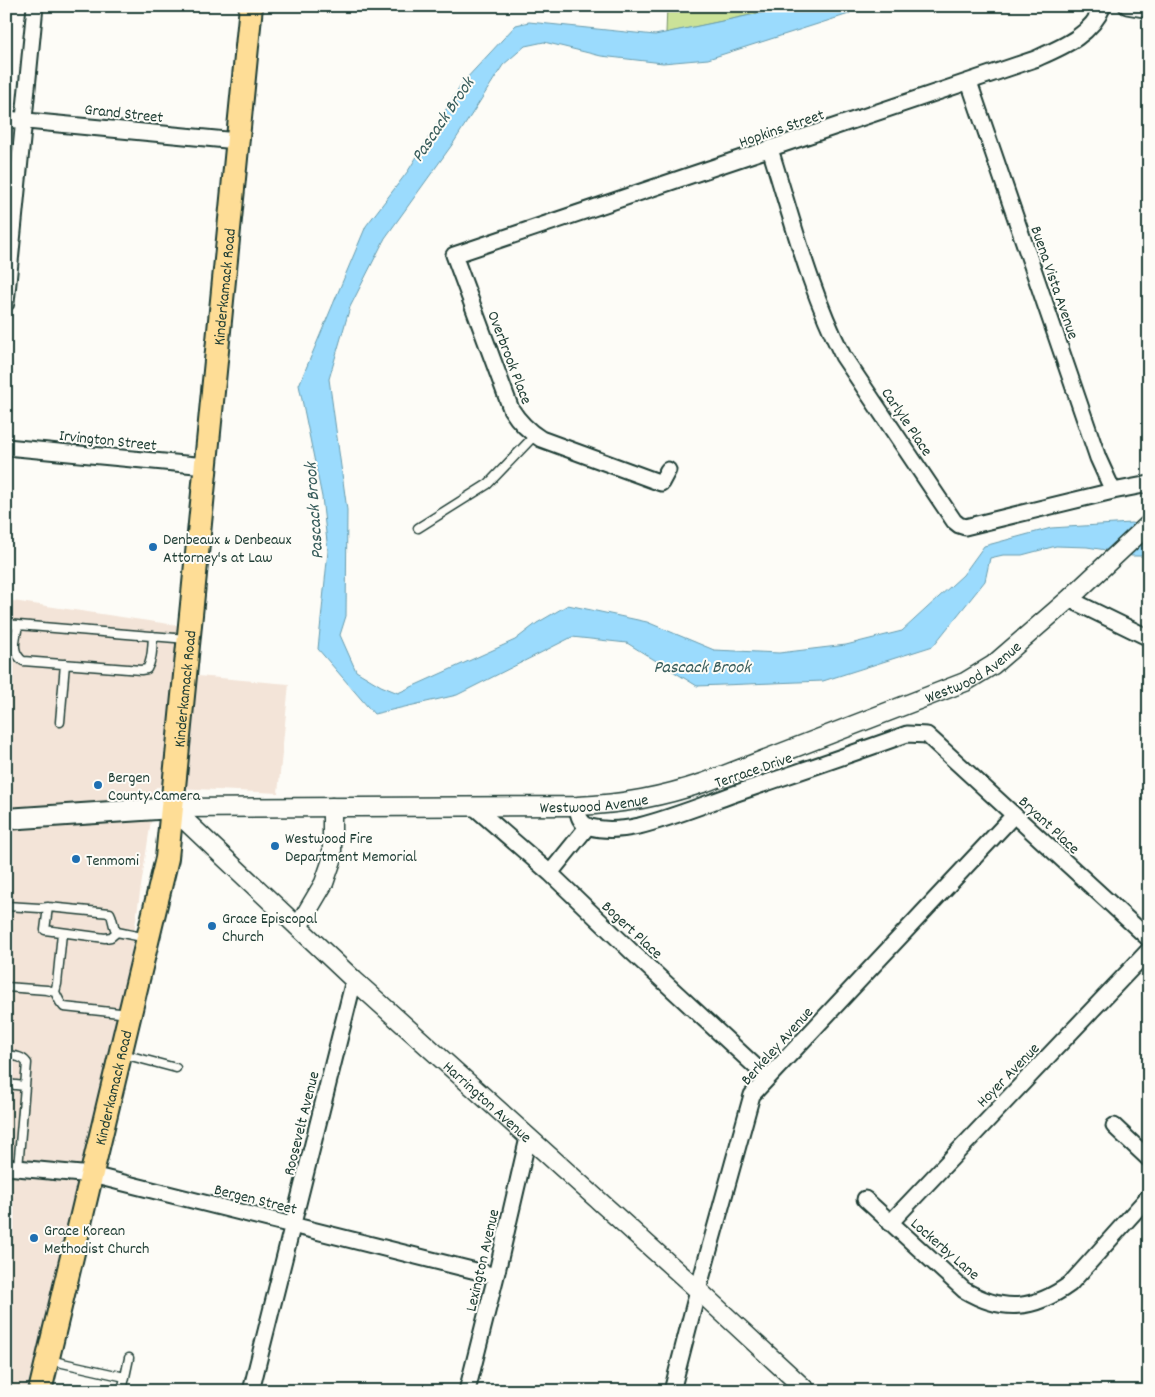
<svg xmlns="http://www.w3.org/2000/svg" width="1155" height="1397" font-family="Dekko,sans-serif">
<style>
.built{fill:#f3e4d8}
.green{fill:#cbe298;stroke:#759066}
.water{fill:#9bdbfd;stroke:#699cad}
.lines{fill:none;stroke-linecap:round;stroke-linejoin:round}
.service-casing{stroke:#1f3d34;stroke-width:11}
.minor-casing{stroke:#1f3d34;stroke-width:19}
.tertiary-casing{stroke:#1f3d34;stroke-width:21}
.secondary-casing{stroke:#1f3d34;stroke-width:24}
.primary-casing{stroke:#1f3d34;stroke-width:26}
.service{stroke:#fdfcf7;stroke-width:8}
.minor{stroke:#fdfcf7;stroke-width:15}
.tertiary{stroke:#fdfcf7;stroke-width:18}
.secondary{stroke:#fdfcf7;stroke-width:20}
.primary{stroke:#fedd96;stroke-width:22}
.poi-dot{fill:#1f6fb2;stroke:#fdfcf7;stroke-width:2}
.labels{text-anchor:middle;stroke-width:4;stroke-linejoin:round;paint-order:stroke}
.street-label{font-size:16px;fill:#1f3d34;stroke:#fdfcf7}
.poi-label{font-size:16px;fill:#1f3d34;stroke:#fdfcf7;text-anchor:start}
.water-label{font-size:18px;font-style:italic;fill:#385d5c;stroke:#fdfcf7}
</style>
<rect width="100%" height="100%" fill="#fdfcf7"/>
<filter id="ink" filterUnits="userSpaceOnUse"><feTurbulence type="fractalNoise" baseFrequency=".02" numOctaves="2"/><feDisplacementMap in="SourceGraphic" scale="10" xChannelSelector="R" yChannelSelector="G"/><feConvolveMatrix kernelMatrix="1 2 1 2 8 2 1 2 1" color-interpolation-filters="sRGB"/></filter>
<g filter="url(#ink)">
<!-- built -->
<path class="built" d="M 6,600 L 203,629 L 198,676 L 289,684 L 278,793 L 156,787 L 121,1019 L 42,1391 L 6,1391 Z"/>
<!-- green -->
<path class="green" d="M 667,6 L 814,6 L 794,6 L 666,33 Z"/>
<!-- water -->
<path class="water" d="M 794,6 L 856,6 L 849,14 L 708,59 L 663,63 L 601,56 L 544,42 L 525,46 L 503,65 L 454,142 L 385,238 L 350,307 L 329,379 L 347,510 L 346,616 L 340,635 L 356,671 L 381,686 L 398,693 L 515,640 L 537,623 L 568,605 L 647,622 L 714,650 L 779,653 L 846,645 L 902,631 L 963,575 L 984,546 L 1051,528 L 1131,523 L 1149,526 L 1149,556 L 1132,556 L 1106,550 L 1087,547 L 1056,546 L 1022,555 L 1003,555 L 990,558 L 985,581 L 933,646 L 823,681 L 697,686 L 627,643 L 572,637 L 457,695 L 374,714 L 318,649 L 328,551 L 322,497 L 299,385 L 366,226 L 408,171 L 463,82 L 516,25 L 529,22 L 655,35 Z"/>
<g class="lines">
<!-- service casing -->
<g class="service-casing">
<path id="service" d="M 418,528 L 488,484 L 535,435
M 6,624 L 187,639
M 18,625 C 16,639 10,651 23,661 L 141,670 L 147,669 C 153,659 152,647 153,636
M 60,722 L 65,664
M 6,906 L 40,908 L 48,907 L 110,913 C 114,920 112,926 117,932
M 48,907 L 45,930 L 105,938 L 111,937 L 117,932 L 147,938
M 6,987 L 47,990 L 55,992 L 60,1002 L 64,1007 L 129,1014
M 55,992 L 57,984 L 62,933
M 123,1054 L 176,1068
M 6,1055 C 14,1056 22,1056 27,1063 L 18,1168
M 6,1084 L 25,1086
M 49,1360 L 125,1377
M 122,1391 L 129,1358"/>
</g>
<!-- minor casing -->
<g class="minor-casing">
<path id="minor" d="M 1127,6 L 1144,9 L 1149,9
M 969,82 L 1098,458 L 1113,491
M 6,119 L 237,141
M 770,149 C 792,219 810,291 843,356 L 954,521 L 959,525 L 965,527 L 1113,491 L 1149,484
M 6,303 L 35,6
M 6,447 L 206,466
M 668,470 L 661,483 L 541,439 C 528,431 519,422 511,409 L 454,255 L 1035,59 C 1062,47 1091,36 1103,6
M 1069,599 L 1149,638
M 473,806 L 550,873 L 632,952 L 768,1078
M 577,806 C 578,815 580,824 590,827 C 605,831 625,829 639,826 C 671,818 703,805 734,794 C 792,774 849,755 907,734 L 927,735 L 1149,939
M 550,873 L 588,826
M 1114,1126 L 1149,1159
M 6,1167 L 92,1175 L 496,1276
M 865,1199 L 964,1290 C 1003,1313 1034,1310 1070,1284 L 1149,1196
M 890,1223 L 1149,950
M 251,1391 L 354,980
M 467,1391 L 496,1276 L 528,1138
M 672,1391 L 698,1290 L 752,1095 L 1014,815"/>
</g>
<!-- tertiary casing -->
<g class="tertiary-casing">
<g id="tertiary">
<path id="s1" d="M 172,808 L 577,806 C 624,804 661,797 706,782 L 965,682 L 993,665 L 1069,599 L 1149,524"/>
<path id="s2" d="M 172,808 L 354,980 L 698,1290 L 807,1391"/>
<path d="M 298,927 L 324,883 L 332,860 L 332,807"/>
</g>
</g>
<!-- secondary casing -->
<g class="secondary-casing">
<path id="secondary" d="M 6,819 L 172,808"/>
</g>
<!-- primary casing -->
<g class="primary-casing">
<g id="primary">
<path id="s3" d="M 40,1391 L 167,858 L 251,6"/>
</g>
</g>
<!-- service -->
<use href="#service" class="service"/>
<!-- minor -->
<use href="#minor" class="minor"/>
<!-- tertiary -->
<use href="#tertiary" class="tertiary"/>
<!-- secondary -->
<use href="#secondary" class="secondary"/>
<!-- primary -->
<use href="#primary" class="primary"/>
</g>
</g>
<!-- markers -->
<g class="poi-dot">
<circle cx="153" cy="547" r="5"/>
<circle cx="98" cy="785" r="5"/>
<circle cx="275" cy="846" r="5"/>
<circle cx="76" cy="859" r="5"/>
<circle cx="212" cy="926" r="5"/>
<circle cx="34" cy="1238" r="5"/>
</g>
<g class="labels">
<!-- street labels -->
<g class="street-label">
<text transform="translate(124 112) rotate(6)" y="6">Grand Street</text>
<text transform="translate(781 127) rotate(-19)" y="6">Hopkins Street</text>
<text transform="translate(1056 282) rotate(71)" y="6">Buena Vista Avenue</text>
<text dy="6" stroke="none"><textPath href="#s3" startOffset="1122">Kinderkamack Road</textPath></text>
<text transform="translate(511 357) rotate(69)" y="6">Overbrook Place</text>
<text transform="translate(908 421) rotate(56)" y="6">Carlyle Place</text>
<text transform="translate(108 439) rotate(6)" y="6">Irvington Street</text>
<text dy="6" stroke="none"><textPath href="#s1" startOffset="826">Westwood Avenue</textPath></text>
<text dy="6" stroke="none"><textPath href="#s3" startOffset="718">Kinderkamack Road</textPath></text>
<text transform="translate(753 769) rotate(-19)" y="6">Terrace Drive</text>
<text dy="6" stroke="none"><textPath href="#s1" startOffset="422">Westwood Avenue</textPath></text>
<text transform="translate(1050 824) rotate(43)" y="6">Bryant Place</text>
<text transform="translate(633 929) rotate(43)" y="6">Bogert Place</text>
<text transform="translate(776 1045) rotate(-48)" y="6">Berkeley Avenue</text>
<text transform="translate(1007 1074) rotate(-46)" y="6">Hoyer Avenue</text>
<text dy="6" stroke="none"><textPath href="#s3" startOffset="312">Kinderkamack Road</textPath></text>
<text dy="6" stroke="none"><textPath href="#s2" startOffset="431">Harrington Avenue</textPath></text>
<text transform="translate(300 1123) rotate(-76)" y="6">Roosevelt Avenue</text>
<text transform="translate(256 1198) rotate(14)" y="6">Bergen Street</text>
<text transform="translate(946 1248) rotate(41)" y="6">Lockerby Lane</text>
<text transform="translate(481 1260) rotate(-77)" y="6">Lexington Avenue</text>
</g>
<!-- poi labels -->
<g class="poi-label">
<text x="163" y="544">Denbeaux &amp; Denbeaux<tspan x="163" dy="18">Attorney's at Law</tspan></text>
<text x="108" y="782">Bergen<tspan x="108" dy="18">County Camera</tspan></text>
<text x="285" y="843">Westwood Fire<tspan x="285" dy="18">Department Memorial</tspan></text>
<text x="86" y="865">Tenmomi</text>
<text x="222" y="923">Grace Episcopal<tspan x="222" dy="18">Church</tspan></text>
<text x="44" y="1235">Grace Korean<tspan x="44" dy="18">Methodist Church</tspan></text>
</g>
<!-- water labels -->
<g class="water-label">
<text transform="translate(442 119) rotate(-56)" y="6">Pascack Brook</text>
<text transform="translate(313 511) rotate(-94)" y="6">Pascack Brook</text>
<text x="702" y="672">Pascack Brook</text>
</g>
</g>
<!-- margin -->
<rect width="1155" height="1397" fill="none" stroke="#fdfcf7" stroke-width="25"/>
<rect x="12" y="12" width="1130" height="1372" fill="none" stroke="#1f3d34" stroke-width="2" filter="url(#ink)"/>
</svg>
